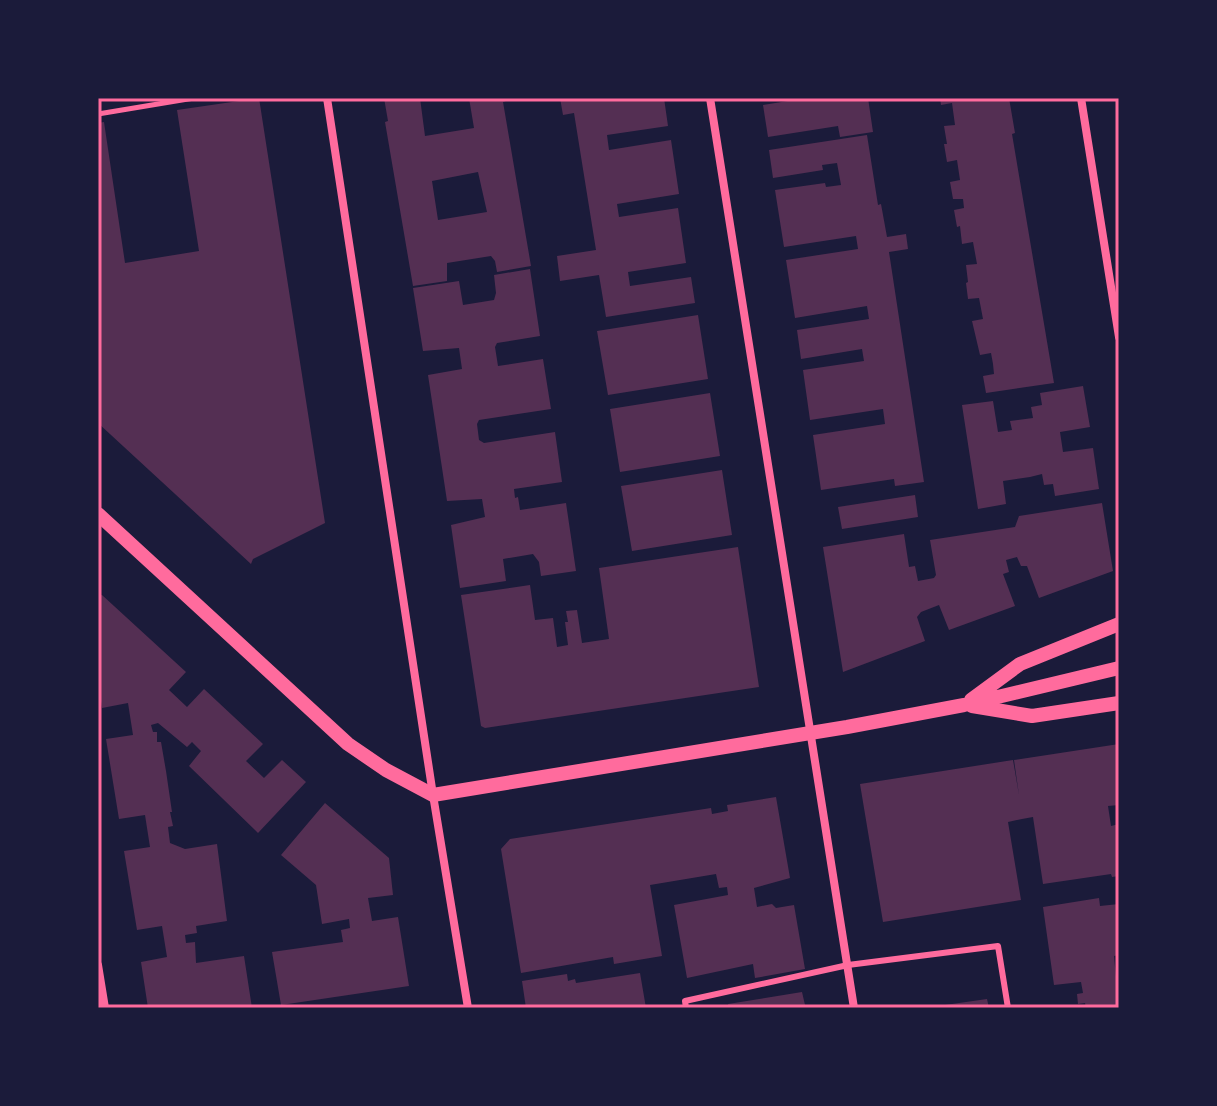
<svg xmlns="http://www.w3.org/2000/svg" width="1217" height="1106" font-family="'Varela Round',sans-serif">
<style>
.building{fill:#542f53;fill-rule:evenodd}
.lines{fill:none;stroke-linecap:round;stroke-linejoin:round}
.path{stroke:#ff6b9d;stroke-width:5}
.service{stroke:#ff6b9d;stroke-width:6}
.minor{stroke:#ff6b9d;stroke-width:8}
.tertiary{stroke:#ff6b9d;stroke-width:14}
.neatline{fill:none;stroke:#ff6b9d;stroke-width:3}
</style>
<rect width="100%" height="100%" fill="#1b1b3a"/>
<!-- building -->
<path class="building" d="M 259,98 L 325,523 L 253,559 L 251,564 L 98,423 L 98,123 L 104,122 L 125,263 L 199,251 L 177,110 Z
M 384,98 L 420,98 L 425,136 L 474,128 L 469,98 L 505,98 L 506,101 L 503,102 L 531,266 L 497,272 L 495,261 L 491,256 L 447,263 L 447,281 L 413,286 L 385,122 L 388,121 ZM 478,172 L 487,212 L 438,220 L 432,181 Z
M 560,98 L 664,98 L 668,126 L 607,135 L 609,150 L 671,140 L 679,194 L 617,204 L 619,217 L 678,208 L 686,263 L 628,272 L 630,286 L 691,277 L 695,303 L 606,317 L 599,275 L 560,281 L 557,256 L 596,250 L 574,113 L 563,115 Z
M 806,98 L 868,98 L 873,132 L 840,137 L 838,126 L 768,137 L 763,105 Z
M 940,98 L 1009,98 L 1015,133 L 1012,134 L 1054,383 L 986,393 L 983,376 L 994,374 L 993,364 L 991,353 L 980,355 L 972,321 L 983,319 L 979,298 L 968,299 L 966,283 L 968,282 L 966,265 L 977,264 L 973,242 L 962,244 L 960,226 L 957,227 L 954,210 L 964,208 L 963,199 L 953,199 L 950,182 L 960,180 L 957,160 L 947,162 L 944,144 L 947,144 L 944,126 L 955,125 L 952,103 L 941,105 Z
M 867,135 L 878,205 L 881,204 L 887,237 L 906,234 L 908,249 L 889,252 L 924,482 L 895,486 L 894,479 L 821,490 L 813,435 L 885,424 L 883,409 L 810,420 L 803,370 L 864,361 L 862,349 L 801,359 L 797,330 L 869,319 L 867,306 L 795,318 L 786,260 L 858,249 L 856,236 L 784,247 L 775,190 L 825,183 L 826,187 L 841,185 L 837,163 L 822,165 L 823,170 L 773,178 L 769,150 Z
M 530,269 L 540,336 L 497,343 L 495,347 L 498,366 L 543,359 L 551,409 L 479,420 L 477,424 L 479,440 L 484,443 L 555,432 L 562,482 L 514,489 L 515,498 L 518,497 L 520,510 L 566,503 L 576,571 L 541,576 L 539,562 L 533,554 L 503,559 L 506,581 L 460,588 L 451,525 L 485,517 L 482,499 L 447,501 L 428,375 L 462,369 L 459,348 L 423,351 L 413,288 L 459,281 L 463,305 L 494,300 L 496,293 L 494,275 Z
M 698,315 L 708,379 L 608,395 L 597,331 Z
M 1083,386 L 1090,427 L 1060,432 L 1063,452 L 1093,448 L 1099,489 L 1055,496 L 1053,484 L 1044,485 L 1042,474 L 1030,477 L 1003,481 L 1006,504 L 978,509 L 962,405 L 993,401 L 998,432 L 1012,430 L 1010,421 L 1033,418 L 1031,407 L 1042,405 L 1040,393 Z
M 710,393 L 720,456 L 620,472 L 610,409 Z
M 722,470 L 732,535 L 632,551 L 621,486 Z
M 915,495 L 918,517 L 842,529 L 838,507 Z
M 1102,503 L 1113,571 L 1039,598 L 1027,566 L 1021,566 L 1017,557 L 1006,560 L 1009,572 L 1003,574 L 1015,606 L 949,630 L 939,605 L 921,612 L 917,617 L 925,641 L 843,672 L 823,547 L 904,534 L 909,567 L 915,566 L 918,581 L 934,578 L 936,575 L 930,540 L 1015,527 L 1019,516 Z
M 738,547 L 759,687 L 485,728 L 481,726 L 461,595 L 530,585 L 535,620 L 553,618 L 557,647 L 568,645 L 565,622 L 568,622 L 566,611 L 577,610 L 582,643 L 609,639 L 599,568 Z
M 102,595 L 186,672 L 169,690 L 187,707 L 204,689 L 263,744 L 246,761 L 264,778 L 282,760 L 306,782 L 258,833 L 189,766 L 201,751 L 192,742 L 187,747 L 158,723 L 151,725 L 153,732 L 157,732 L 157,742 L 161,742 L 166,771 L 172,812 L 170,812 L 173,826 L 168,827 L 170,843 L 185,849 L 217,844 L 227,921 L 196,926 L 197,933 L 185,935 L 186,943 L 195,942 L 196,963 L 244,956 L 252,1008 L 148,1008 L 141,962 L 167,957 L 162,926 L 137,930 L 124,851 L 150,847 L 145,815 L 119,819 L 106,739 L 133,735 L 128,703 L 102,708 L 98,680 L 98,596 Z
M 1119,744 L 1119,805 L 1108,806 L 1111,826 L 1119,824 L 1119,876 L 1112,877 L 1111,874 L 1043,884 L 1033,817 L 1022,819 L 1008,822 L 1021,900 L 883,922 L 860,784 L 1013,760 L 1019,795 L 1014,760 Z
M 776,797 L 790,878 L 754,888 L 757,907 L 772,904 L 776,908 L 794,905 L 805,969 L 755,978 L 753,964 L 687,978 L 674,905 L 728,895 L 727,887 L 719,888 L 716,874 L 650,885 L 662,956 L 614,964 L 613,957 L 521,973 L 501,849 L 510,839 L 711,808 L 712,814 L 728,811 L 727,805 Z
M 325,803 L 389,858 L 393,895 L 368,898 L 372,921 L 398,917 L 409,986 L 281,1005 L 272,952 L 343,942 L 341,930 L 350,928 L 349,919 L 322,924 L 316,885 L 281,855 Z
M 1099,898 L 1100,906 L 1119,904 L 1119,955 L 1114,956 L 1119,1008 L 1086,1008 L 1085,1003 L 1078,1004 L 1077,994 L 1083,993 L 1081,982 L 1054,985 L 1043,907 Z
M 640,973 L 646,1008 L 526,1008 L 522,981 L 567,974 L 568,981 L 575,979 L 576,983 Z
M 802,992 L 805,1005 L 800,1008 L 729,1008 L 728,1004 Z
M 987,999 L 989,1008 L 938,1008 L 938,1006 Z"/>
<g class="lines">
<!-- path -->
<path class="path" d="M 98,114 L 194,98"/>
<!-- service -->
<path class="service" d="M 686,1008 L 685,1001 L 848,965 L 998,946 L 1008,1008"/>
<!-- minor -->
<path class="minor" d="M 327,98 L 433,795 L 468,1008
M 710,98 L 854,1008
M 1081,98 L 1119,337
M 98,965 L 105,1008"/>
<!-- tertiary -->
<path class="tertiary" d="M 98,514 L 348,744 L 386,770 L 433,795 L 847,727 L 964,705 L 1119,668
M 971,700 L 1020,664 L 1119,624
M 972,706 L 1032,716 L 1119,703"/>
</g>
<!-- border -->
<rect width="1217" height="1106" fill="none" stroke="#1b1b3a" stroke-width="200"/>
<rect x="100" y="100" width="1017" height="906" class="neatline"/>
</svg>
